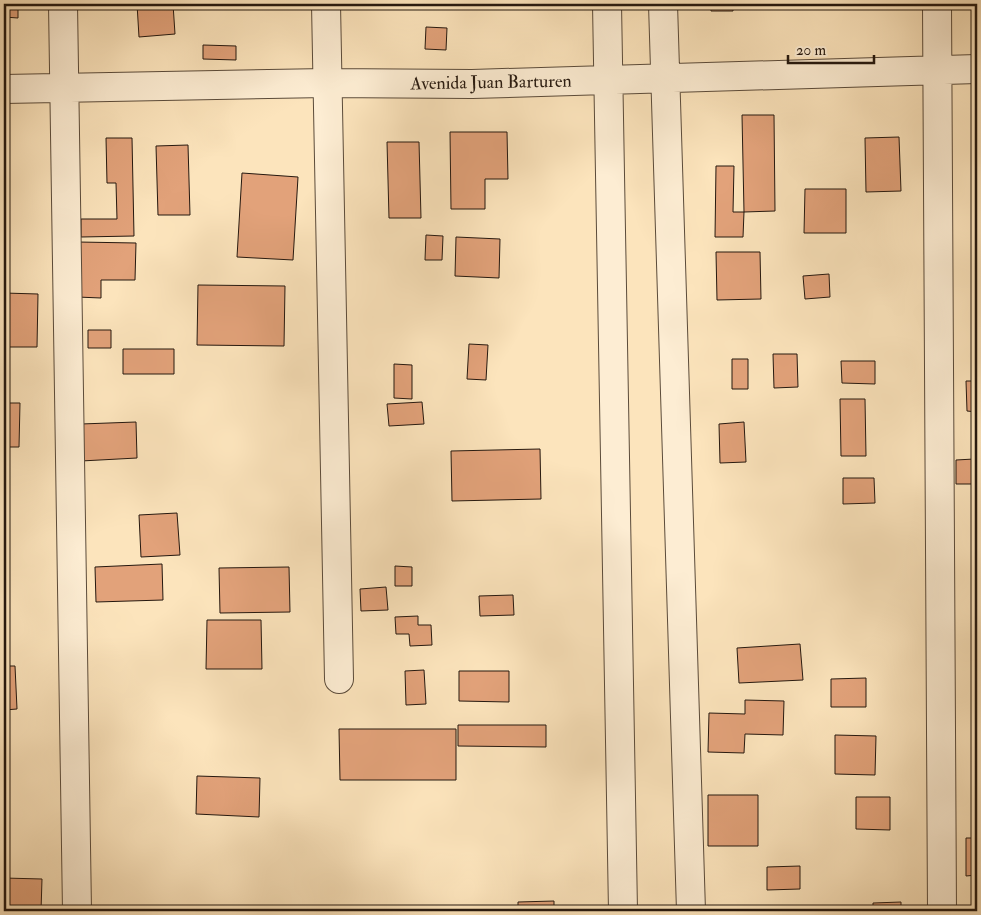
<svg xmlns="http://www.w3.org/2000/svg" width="981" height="915" font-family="'IM FELL Double Pica',serif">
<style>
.building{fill:#e2a27a;stroke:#25180f}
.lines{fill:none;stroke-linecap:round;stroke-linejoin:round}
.minor-casing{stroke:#5b4b3a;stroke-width:30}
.minor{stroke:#fdedd3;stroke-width:28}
.labels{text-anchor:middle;stroke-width:5;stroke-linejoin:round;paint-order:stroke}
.street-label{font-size:18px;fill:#25180f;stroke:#fdedd3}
</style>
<rect width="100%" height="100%" fill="#fce4bc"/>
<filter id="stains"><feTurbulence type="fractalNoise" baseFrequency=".004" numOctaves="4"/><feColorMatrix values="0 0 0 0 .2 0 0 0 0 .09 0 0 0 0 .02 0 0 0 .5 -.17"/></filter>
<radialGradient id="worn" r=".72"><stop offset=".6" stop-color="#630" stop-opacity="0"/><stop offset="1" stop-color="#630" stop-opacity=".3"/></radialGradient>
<!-- building -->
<path class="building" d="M 4,4 L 18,4 L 18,18 L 4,17 Z
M 137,4 L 173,4 L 175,34 L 139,37 Z
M 711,4 L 733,4 L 733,11 L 711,11 Z
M 426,27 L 447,28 L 446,50 L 425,49 Z
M 203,45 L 236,46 L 236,60 L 203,59 Z
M 742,115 L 774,115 L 775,211 L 744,212 Z
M 450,132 L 507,132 L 508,179 L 485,179 L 485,209 L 451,209 Z
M 899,137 L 901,191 L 866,192 L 865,138 Z
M 106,138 L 132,138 L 134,236 L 81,237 L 81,219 L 117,219 L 116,183 L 107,183 Z
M 387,142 L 419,142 L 421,218 L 389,218 Z
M 188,145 L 190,215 L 158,215 L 156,146 Z
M 716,166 L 734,166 L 733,212 L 744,212 L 743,237 L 715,237 Z
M 242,173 L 298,177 L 293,260 L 237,257 Z
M 805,189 L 846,189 L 846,233 L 804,233 Z
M 426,235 L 443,236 L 442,260 L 425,260 Z
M 456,237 L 500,239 L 499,278 L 455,276 Z
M 78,242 L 136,243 L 135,280 L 101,280 L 101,298 L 77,297 Z
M 716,252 L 760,252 L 761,299 L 717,300 Z
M 829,274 L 830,297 L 805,299 L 803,276 Z
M 198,285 L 285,286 L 284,346 L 197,345 Z
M 4,293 L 38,294 L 37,347 L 4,347 Z
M 88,330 L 111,330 L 111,348 L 88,348 Z
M 469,344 L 488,345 L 486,380 L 467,379 Z
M 123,349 L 174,349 L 174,374 L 123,374 Z
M 773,354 L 797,354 L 798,387 L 774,388 Z
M 732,359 L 748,359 L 748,389 L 732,389 Z
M 841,361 L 875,361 L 875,384 L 842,383 Z
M 394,364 L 412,365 L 412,399 L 394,398 Z
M 966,381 L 977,381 L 977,412 L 967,411 Z
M 840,399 L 865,399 L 866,456 L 841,456 Z
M 422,402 L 424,424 L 389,426 L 387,404 Z
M 4,403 L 20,403 L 19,447 L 4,447 Z
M 136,422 L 137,458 L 81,461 L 81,424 Z
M 744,422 L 746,462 L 720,463 L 719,424 Z
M 973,442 L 977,442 L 977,484 L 956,484 L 956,460 L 974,459 Z
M 540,449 L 541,499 L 452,501 L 451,451 Z
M 843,478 L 874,478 L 875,503 L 843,504 Z
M 177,513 L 180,555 L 141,557 L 139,515 Z
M 162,564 L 163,600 L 96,602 L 95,567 Z
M 395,566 L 412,567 L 412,586 L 395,586 Z
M 289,567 L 290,612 L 220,613 L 219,568 Z
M 386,587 L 388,610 L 361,611 L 360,589 Z
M 513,595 L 514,615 L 480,616 L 479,596 Z
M 418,616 L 418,625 L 431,625 L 432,645 L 410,646 L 409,634 L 396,634 L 395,617 Z
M 207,620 L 261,620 L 262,669 L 206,669 Z
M 800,644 L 803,680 L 739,683 L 737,648 Z
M 4,666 L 15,666 L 17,709 L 4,710 Z
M 424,670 L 426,704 L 406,705 L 405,671 Z
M 459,671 L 509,671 L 509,702 L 459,701 Z
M 866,678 L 866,707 L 831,707 L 831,679 Z
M 745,700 L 784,701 L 783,735 L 745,734 L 744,753 L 708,752 L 709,713 L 745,714 Z
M 458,725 L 546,725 L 546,747 L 458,746 Z
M 339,729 L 456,729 L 456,780 L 340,780 Z
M 835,735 L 876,736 L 875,775 L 835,774 Z
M 197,776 L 260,778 L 259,817 L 196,814 Z
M 708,795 L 758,795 L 758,846 L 708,846 Z
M 856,797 L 890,797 L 890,830 L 856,829 Z
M 966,838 L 977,838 L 977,875 L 966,876 Z
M 800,866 L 800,889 L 767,890 L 767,867 Z
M 4,878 L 42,879 L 41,911 L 4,911 Z
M 554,901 L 554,911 L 518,911 L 518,902 Z
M 901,902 L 901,911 L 873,911 L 873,903 Z
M 761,906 L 787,907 L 787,911 L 761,911 Z"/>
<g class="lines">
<!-- minor casing -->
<g class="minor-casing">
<path id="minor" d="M 63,4 L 77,911
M 326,4 L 339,679
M 607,4 L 623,911
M 663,4 L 691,911
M 937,4 L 942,911
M 4,89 L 326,83 L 472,84 L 977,69"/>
</g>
<!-- minor -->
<use href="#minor" class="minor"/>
</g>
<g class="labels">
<!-- street labels -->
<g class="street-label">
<text transform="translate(491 82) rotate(-1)" y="6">Avenida Juan Barturen</text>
</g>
</g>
<!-- margin -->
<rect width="981" height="915" fill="none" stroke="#fce4bc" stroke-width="20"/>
<rect x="5" y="5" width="971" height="905" fill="none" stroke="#25180f" stroke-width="2.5"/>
<rect x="10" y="10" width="961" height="895" fill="none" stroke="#25180f"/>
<!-- scale -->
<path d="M788 55v8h86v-8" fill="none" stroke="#25180f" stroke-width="2.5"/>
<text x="796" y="55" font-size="15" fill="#25180f" stroke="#fdedd3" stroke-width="4" paint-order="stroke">20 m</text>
<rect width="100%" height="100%" filter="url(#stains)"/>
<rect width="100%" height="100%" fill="url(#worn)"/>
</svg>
